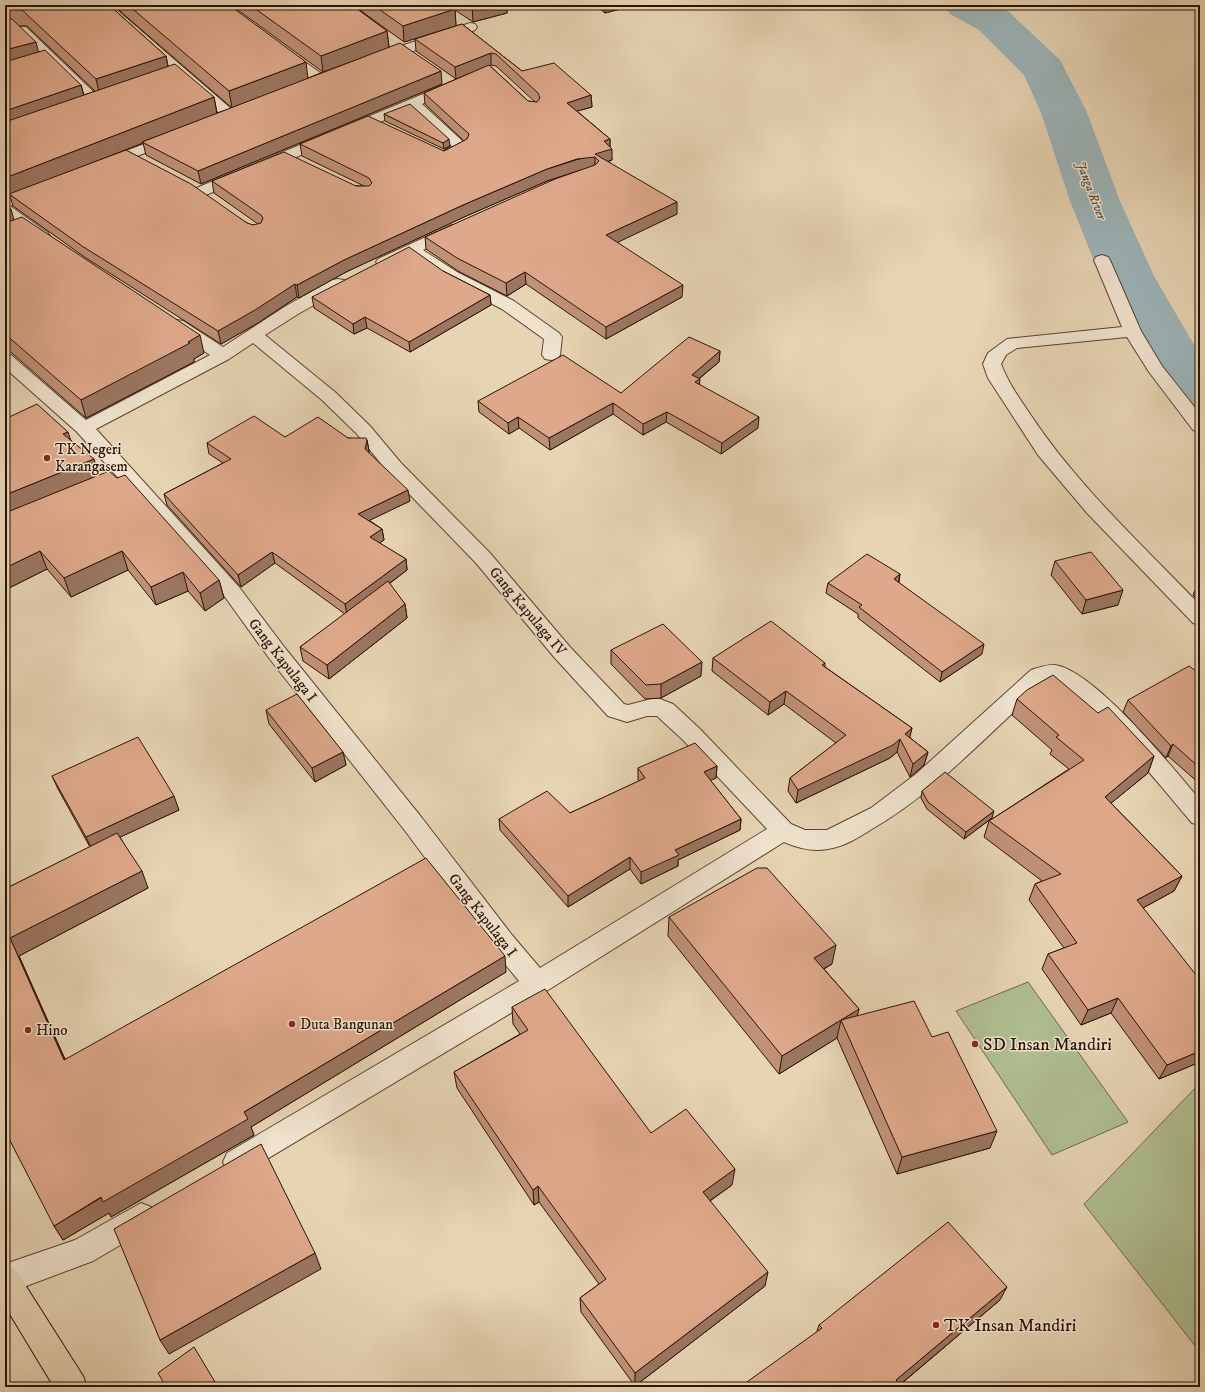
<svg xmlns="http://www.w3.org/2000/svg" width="1205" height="1392" font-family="'IM FELL DW Pica',serif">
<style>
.green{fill:#afbe91;stroke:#6d684a}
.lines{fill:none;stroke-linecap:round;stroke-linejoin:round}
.river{fill:#9cb5b9;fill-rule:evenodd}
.street-casing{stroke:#5a4330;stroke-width:2}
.highway-casing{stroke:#2b1304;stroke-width:2}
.street{fill:#efe3ce;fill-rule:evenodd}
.highway{fill:#e6d4b3;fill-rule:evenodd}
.wall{fill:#bf9177;stroke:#2b1304;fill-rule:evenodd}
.shaded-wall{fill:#9b7661;stroke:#2b1304}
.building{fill:#dea98a;stroke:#2b1304}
.poi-dot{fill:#8f2418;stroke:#efe3ce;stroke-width:1.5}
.labels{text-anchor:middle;stroke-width:3;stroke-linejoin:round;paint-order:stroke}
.far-water-label{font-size:13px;font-style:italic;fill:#534c43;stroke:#efe3ce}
.poi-label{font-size:15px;fill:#2b1304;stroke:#efe3ce;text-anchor:start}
.street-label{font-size:15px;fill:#2b1304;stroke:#efe3ce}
.near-poi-label{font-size:18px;fill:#2b1304;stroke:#efe3ce;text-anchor:start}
</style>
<rect width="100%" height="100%" fill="#e6d4b3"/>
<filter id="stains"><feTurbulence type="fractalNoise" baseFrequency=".005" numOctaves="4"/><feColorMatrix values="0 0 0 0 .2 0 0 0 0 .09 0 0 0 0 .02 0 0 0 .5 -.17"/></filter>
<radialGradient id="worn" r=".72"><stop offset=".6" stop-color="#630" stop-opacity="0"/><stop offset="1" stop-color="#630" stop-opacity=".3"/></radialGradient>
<!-- green -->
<path class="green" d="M 1028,982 L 1128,1122 L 1052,1155 L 956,1011 Z
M 1200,1083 L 1200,1352 L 1084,1204 Z"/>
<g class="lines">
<!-- river -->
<path class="river" d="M 944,5 L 997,5 L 1009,12 L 1060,60 L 1086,110 L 1120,201 L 1154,276 L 1200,355 L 1200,413 L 1179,408 L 1139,350 L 1100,276 L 1070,201 L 1040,110 L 1024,75 L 979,30 L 950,14 Z"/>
<!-- street casing -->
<g class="street-casing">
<path id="street" d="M 96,5 L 111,5 L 236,113 L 238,116 L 236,119 L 226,119 Z
M 470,23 L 475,24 L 477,27 L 475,30 L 384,61 L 374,61 L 372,58 L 374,55 Z
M 5,26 L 26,27 L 102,100 L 104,103 L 102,106 L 92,106 L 17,34 L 5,34 Z
M 283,49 L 288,50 L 326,77 L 328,80 L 326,83 L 316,83 L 278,56 L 276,53 L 278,50 Z
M 452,82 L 457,83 L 459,86 L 457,89 L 422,104 L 469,147 C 464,155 448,163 439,160 L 433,155 L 436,152 L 444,151 L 452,146 L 411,109 L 206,195 L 194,195 L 192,192 L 194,189 Z
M 171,134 L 176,135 L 178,138 L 176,141 L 109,167 L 99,167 L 96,164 L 99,161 Z
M 39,184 L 44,186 L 47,189 L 44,192 L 10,206 L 48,233 L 50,236 L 48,239 L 42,241 L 36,239 L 5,217 L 5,197 Z
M 452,225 L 458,227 L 460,230 L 458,233 L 423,250 L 457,272 L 514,301 L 559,333 L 562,337 L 560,355 L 557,359 L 551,360 L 545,359 L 542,355 L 544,339 L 502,309 L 445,280 L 410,256 L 390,265 L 384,267 L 378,265 L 376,262 L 378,259 Z
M 1102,255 L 1108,257 L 1110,260 L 1141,331 L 1162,366 L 1200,414 L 1200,432 L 1193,430 L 1149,372 L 1127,337 L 1017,348 L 1006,355 L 1001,364 C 1008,382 1019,398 1030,414 C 1077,485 1141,544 1200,605 L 1200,625 L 1193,623 L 1087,513 L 1038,455 L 988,378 L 983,364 L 988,353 L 1007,339 L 1122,327 L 1094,260 L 1096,257 Z
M 338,279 L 344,280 L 346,284 L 344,288 L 298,314 L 265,335 L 335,392 L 370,426 L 401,463 L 490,553 L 570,647 L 624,704 L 628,705 L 651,699 L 660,699 L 673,704 L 699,728 L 791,824 L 805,830 L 827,830 L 871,808 L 916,774 L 1031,670 C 1038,668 1048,664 1055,665 C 1095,671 1173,768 1200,800 L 1200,825 L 1192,823 C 1149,772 1108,720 1054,681 L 1046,683 C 989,732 938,791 872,829 C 858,838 845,846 828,849 C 813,852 798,848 784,842 L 521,1007 L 247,1171 L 237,1175 L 227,1171 L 223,1162 L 227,1153 L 519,981 L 494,951 L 406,832 L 269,658 L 225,597 L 77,432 L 5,368 L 5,354 L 11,355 L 86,420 L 210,355 L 171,329 L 168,325 L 171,321 L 177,320 L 183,321 L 223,347 L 286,306 L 332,280 ZM 253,343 L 322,400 L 357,434 L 387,471 L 476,563 L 554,657 L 608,716 L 627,722 L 647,716 L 657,716 L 683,740 L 767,829 L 540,968 L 512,935 L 422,818 L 285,648 L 239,587 L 96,429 L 229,359 Z
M 141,1203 L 151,1207 L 155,1217 L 151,1227 L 93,1261 L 5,1294 L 5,1264 L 75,1240 Z"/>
</g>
<!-- highway casing -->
<g class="highway-casing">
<path id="highway" d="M 5,1264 L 15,1269 L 83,1376 L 87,1387 L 54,1387 L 5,1306 Z"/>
</g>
<!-- street -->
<use href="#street" class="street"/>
<!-- highway -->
<use href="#highway" class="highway"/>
</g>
<!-- wall -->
<path class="wall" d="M 5,5 L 109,5 L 166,56 L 168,66 L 214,97 L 217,113 L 232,108 L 113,5 L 229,5 L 308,78 L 323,72 L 231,5 L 352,5 L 387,31 L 389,47 L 442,84 L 201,184 L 146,155 L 143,143 L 110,156 L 247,223 L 253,225 L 258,224 L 214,193 L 212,181 L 364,186 L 302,156 L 300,144 L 444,151 L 464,141 L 425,104 L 424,93 L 479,69 L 456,79 L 416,51 L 415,39 L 462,24 L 522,71 L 591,95 L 592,107 L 577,111 L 610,139 L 610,147 L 612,160 L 608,162 L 677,214 L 617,242 L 682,297 L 606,339 L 526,284 L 507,296 L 458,271 L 426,249 L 425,237 L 581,171 L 578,171 L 547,181 L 464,217 L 346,272 L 299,298 L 297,297 L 258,323 L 221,344 L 86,258 L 13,206 L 10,196 L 5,197 ZM 19,26 L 27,26 L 95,91 L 84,95 L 81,85 L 38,52 ZM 489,65 L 491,65 L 496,66 L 535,102 L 528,101 Z
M 353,5 L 507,5 L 507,13 L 473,22 L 455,10 L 456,26 L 404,42 Z
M 595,5 L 635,5 L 605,13 Z
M 384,114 L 450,146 L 444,149 L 385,121 Z
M 5,205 L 14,220 L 204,353 L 194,359 L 194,362 L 86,418 L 5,347 Z
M 443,271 L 490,295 L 491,305 L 410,352 L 367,328 L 354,334 L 314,308 L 312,297 Z
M 720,351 L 719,362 L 699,379 L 699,384 L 758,428 L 721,454 L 666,422 L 643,435 L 613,414 L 550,450 L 519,428 L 509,434 L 479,412 L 478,401 L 621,393 Z
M 5,419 L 70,439 L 99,475 L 219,580 L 224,598 L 205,611 L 188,591 L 156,605 L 128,570 L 71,597 L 47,569 L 5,590 Z
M 285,437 L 348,438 L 367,440 L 369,451 L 369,453 L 410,501 L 369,520 L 382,529 L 384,540 L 379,543 L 406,559 L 407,570 L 389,584 L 405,604 L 407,618 L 329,679 L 303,661 L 300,647 L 345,614 L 275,563 L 241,587 L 167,505 L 164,494 L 223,463 L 209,454 L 207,443 Z
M 1055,561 L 1118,605 L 1082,614 L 1051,575 Z
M 900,574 L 899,583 L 982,654 L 940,682 L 858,618 L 858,614 L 826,593 L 828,583 Z
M 1200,583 L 1200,602 L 1193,595 L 1198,584 Z
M 611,650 L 701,676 L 661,698 L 645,699 L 611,664 Z
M 713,658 L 825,663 L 825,667 L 912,728 L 909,737 L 928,752 L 924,765 L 910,777 L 897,752 L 890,758 L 796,803 L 788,791 L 790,778 L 836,743 L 784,704 L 768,715 L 712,671 Z
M 1200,674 L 1200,784 L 1168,756 L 1166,758 L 1123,712 L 1128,700 Z
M 1017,699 L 1098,713 L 1154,756 L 1148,773 L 1111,803 L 1182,876 L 1174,891 L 1143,908 L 1200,1062 L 1159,1079 L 1111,1013 L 1081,1025 L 1042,969 L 1048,954 L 1064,948 L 1029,900 L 1035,884 L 1042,881 L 984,837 L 989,821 L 1069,769 L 1050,754 L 1052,750 L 1012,715 Z
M 266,710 L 343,752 L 346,765 L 315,782 L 269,724 Z
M 717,766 L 716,778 L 710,780 L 741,819 L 740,830 L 678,860 L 678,866 L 641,884 L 630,869 L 568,907 L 500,830 L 499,819 L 570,813 L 639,781 L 638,780 L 638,768 Z
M 52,776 L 179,810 L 120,837 L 148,888 L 19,956 L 65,1059 L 506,972 L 251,1127 L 254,1135 L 111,1217 L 109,1213 L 63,1240 L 54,1226 L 5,889 L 90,847 L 58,789 Z
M 922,791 L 992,818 L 964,839 L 927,809 L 921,798 Z
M 669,917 L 832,964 L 824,969 L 859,1009 L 857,1016 L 932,1037 L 990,1148 L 897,1174 L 837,1038 L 779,1074 L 668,936 Z
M 512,1007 L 651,1133 L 732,1185 L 710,1201 L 765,1286 L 635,1386 L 581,1312 L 580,1298 L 599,1284 L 539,1202 L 534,1205 L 457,1088 L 454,1072 L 520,1034 L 513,1024 Z
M 1000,1300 L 900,1385 L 817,1331 L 819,1325 Z"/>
<!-- shaded-wall -->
<path class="shaded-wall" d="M 476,5 L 507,5 L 507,13 L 473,22 L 472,6 Z
M 605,5 L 635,5 L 605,13 Z
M 455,9 L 456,26 L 404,42 L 403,26 Z
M 387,31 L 389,48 L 323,72 L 321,56 Z
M 36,42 L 40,58 L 5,68 L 5,50 Z
M 491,53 L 491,65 L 456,79 L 455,67 Z
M 166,56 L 169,72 L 100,96 L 96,79 Z
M 306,62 L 308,79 L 232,108 L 229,91 Z
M 441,71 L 442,84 L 201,184 L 198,171 Z
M 81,85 L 85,101 L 5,129 L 5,111 Z
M 591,95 L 592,107 L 567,114 L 567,103 Z
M 214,97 L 217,114 L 142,142 L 143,143 L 11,195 L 9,194 L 10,196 L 5,197 L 5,178 Z
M 449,139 L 450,146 L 444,149 L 443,143 Z
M 610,139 L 610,149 L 612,149 L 612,160 L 599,164 L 599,161 L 595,157 L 595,169 L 578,171 L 547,181 L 464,217 L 346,272 L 299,298 L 297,285 L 344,260 L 463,205 L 547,169 L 595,154 L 604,141 Z
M 677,202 L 677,214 L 606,248 L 606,235 Z
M 11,209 L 16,227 L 5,231 L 5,211 Z
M 525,272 L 526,284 L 507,296 L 506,283 Z
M 295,284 L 297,297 L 258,323 L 221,344 L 218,331 Z
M 683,285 L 682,297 L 606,339 L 606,327 Z
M 490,295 L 491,305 L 410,352 L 409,342 Z
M 365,317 L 367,328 L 354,334 L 353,324 Z
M 200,335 L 204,353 L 194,359 L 194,362 L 86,418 L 81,400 Z
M 720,351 L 719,362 L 697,380 L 700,379 L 699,390 L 692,375 Z
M 613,403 L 613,414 L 550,450 L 549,438 Z
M 667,412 L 666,422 L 643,435 L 643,424 Z
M 518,417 L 519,428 L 509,434 L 508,423 Z
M 759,417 L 758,428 L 721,454 L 722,443 Z
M 68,432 L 74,450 L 63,434 Z
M 367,440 L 369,451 L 367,461 L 365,449 Z
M 94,459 L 100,477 L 5,516 L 5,495 Z
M 408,490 L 410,501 L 360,525 L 358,514 Z
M 382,529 L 384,540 L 371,549 L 370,537 Z
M 40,551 L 47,569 L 5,590 L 5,568 Z
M 122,551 L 128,570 L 71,597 L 64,578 Z
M 272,552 L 275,563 L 241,587 L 238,575 Z
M 406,559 L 407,570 L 347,615 L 345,604 Z
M 183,572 L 188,591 L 156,605 L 151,587 Z
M 900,574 L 898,585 L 894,579 Z
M 219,580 L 224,598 L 205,611 L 200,593 Z
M 1123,590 L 1118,605 L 1082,614 L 1086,600 Z
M 405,604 L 407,618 L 329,679 L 327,665 Z
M 984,644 L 982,654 L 940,682 L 942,672 Z
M 702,662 L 701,676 L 661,698 L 661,684 Z
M 786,691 L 784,704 L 768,715 L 770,702 Z
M 912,728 L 909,741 L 905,734 Z
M 900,739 L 897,752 L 890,758 L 796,803 L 798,790 Z
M 1173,744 L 1168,756 L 1166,758 L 1171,746 Z
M 343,752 L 346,765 L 315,782 L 312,768 Z
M 928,752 L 924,765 L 910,777 L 913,764 Z
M 1154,756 L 1148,773 L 1099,813 L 1105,797 Z
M 717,766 L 716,778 L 703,784 L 704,772 Z
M 174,796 L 179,810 L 92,850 L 86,837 Z
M 994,811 L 992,818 L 964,839 L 966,832 Z
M 741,819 L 740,830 L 678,860 L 678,866 L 641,884 L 641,872 L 675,850 Z
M 630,857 L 630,869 L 568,907 L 568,896 Z
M 142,871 L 148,888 L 19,956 L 72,1076 L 64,1060 L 10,938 Z
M 1182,876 L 1174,891 L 1130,915 L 1137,900 Z
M 836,945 L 832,964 L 810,976 L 814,958 Z
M 505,956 L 506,972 L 251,1127 L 254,1135 L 111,1217 L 109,1213 L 63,1240 L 54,1226 Z
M 1118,998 L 1111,1013 L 1081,1025 L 1088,1010 Z
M 859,1009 L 854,1028 L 841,1020 L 837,1038 L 779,1074 L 782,1056 Z
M 1200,1051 L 1200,1062 L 1159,1079 L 1167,1065 Z
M 997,1131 L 990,1148 L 897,1174 L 902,1157 Z
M 735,1169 L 732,1185 L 701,1207 L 703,1192 Z
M 538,1186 L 539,1202 L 534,1205 L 533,1190 Z
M 315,1253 L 321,1269 L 169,1354 L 160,1340 Z
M 768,1272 L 765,1286 L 635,1386 L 635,1373 Z
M 1007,1287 L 1000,1300 L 897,1387 L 896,1380 Z"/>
<!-- building -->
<path class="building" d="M 5,5 L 109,5 L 166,56 L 96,79 L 22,10 L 5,9 Z
M 128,5 L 229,5 L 306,62 L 229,91 Z
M 250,5 L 352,5 L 387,31 L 321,56 Z
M 373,5 L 448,5 L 455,9 L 403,26 Z
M 5,19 L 12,19 L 36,42 L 5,50 Z
M 462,24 L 522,71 L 554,63 L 591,95 L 567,103 L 610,139 L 604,141 L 612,149 L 595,154 L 677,202 L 606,235 L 683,285 L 606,327 L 525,272 L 506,283 L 457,258 L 425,237 L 555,179 L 595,165 L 599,161 L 595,157 L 577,159 L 547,169 L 463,205 L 344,260 L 297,285 L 295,284 L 255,310 L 218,331 L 82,246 L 9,194 L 126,150 L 191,184 L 247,223 L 253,225 L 261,223 L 263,218 L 261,215 L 212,181 L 284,152 L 356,186 L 369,186 L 372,183 L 369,178 L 300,144 L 368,116 L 444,151 L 467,139 L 469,134 L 424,93 L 489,65 L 528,101 L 537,102 L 540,98 L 538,93 L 496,54 L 491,53 L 455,67 L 415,39 Z
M 400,43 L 441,71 L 198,171 L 142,142 Z
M 45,50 L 81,85 L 5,111 L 5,62 Z
M 175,64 L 214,97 L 5,178 L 5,122 Z
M 410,104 L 449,139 L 443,143 L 384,114 Z
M 5,205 L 11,209 L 5,211 Z
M 22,217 L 200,335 L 188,342 L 190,343 L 81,400 L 5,334 L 5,223 Z
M 409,247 L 443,271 L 490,295 L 409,342 L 365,317 L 353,324 L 312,297 Z
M 689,337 L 720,351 L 692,375 L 700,379 L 695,382 L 759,417 L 722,443 L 667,412 L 643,424 L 613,403 L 549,438 L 518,417 L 508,423 L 478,401 L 563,355 L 621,393 Z
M 37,404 L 68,432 L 63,434 L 94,459 L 5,495 L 5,419 Z
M 254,416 L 285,437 L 318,417 L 348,438 L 366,438 L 367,440 L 365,449 L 408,490 L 358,514 L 382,529 L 370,537 L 406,559 L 345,604 L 272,552 L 238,575 L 164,494 L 231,459 L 207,443 Z
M 109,471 L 117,478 L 125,475 L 219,580 L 200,593 L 183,572 L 151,587 L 122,551 L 64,578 L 40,551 L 5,568 L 5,513 Z
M 1091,552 L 1123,590 L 1086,600 L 1055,561 Z
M 867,554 L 900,574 L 894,579 L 984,644 L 942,672 L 859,607 L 862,605 L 828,583 Z
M 388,581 L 405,604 L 327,665 L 300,647 Z
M 771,621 L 825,663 L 822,665 L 912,728 L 905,734 L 928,752 L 913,764 L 900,739 L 893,745 L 798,790 L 790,778 L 846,735 L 786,691 L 770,702 L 713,658 Z
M 663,624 L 702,662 L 661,684 L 646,685 L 611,650 Z
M 1189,666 L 1200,674 L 1200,768 L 1173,744 L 1171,746 L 1128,700 Z
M 1053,675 L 1098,713 L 1108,707 L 1154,756 L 1105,797 L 1182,876 L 1137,900 L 1200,980 L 1200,1051 L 1167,1065 L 1118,998 L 1088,1010 L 1048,954 L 1077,943 L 1035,884 L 1061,874 L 989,821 L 1084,760 L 1056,737 L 1059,735 L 1017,699 L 1027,690 Z
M 297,694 L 343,752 L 312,768 L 266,710 Z
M 138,737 L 174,796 L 86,837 L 52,776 Z
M 695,743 L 717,766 L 704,772 L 741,819 L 675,850 L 679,855 L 641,872 L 630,857 L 568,896 L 499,819 L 547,791 L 570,813 L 645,778 L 638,768 Z
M 945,772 L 994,811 L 966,832 L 928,802 L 922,791 Z
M 117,833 L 142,871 L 10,938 L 64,1060 L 426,858 L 505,956 L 244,1112 L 248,1119 L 103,1202 L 101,1197 L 54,1226 L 5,1131 L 5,889 Z
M 757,868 L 767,868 L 836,945 L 814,958 L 859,1009 L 782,1056 L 669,917 Z
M 545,989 L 651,1133 L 686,1109 L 735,1169 L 703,1192 L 768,1272 L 635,1373 L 580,1298 L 606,1279 L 538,1186 L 533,1190 L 454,1072 L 528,1030 L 512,1007 Z
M 914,1001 L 932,1037 L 948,1032 L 997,1131 L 902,1157 L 841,1020 Z
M 261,1144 L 315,1253 L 160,1340 L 114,1229 Z
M 948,1222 L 1007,1287 L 896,1380 L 901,1387 L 740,1387 L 822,1328 L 819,1325 Z
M 194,1347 L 218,1387 L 166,1387 L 158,1373 Z"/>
<!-- markers -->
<g class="poi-dot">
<circle cx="47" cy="458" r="4"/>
<circle cx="292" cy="1024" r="4"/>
<circle cx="28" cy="1030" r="4"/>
<circle cx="975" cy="1044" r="4"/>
<circle cx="936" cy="1325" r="4"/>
</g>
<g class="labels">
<!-- far-water labels -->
<g class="far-water-label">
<text transform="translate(1092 190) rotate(69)" y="5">Janga River</text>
</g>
<!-- poi labels -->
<g class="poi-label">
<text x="55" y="454">TK Negeri<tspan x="55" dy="17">Karangasem</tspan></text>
<text x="300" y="1029">Duta Bangunan</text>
<text x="36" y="1035">Hino</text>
</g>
<!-- street labels -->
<g class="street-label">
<text transform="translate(528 611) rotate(50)" y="5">Gang Kapulaga IV</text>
<text transform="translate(283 660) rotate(52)" y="5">Gang Kapulaga I</text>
<text transform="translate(483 915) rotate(52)" y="5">Gang Kapulaga I</text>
</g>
<!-- near-poi labels -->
<g class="near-poi-label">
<text x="983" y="1050">SD Insan Mandiri</text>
<text x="944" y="1331">TK Insan Mandiri</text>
</g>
</g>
<!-- margin -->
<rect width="1205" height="1392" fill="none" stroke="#e6d4b3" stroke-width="20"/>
<rect x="6" y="6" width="1193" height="1380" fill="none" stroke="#2b1304" stroke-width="2"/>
<rect x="10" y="10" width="1185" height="1372" fill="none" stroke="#2b1304"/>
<rect width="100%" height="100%" filter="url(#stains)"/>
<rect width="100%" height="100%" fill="url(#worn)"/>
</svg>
